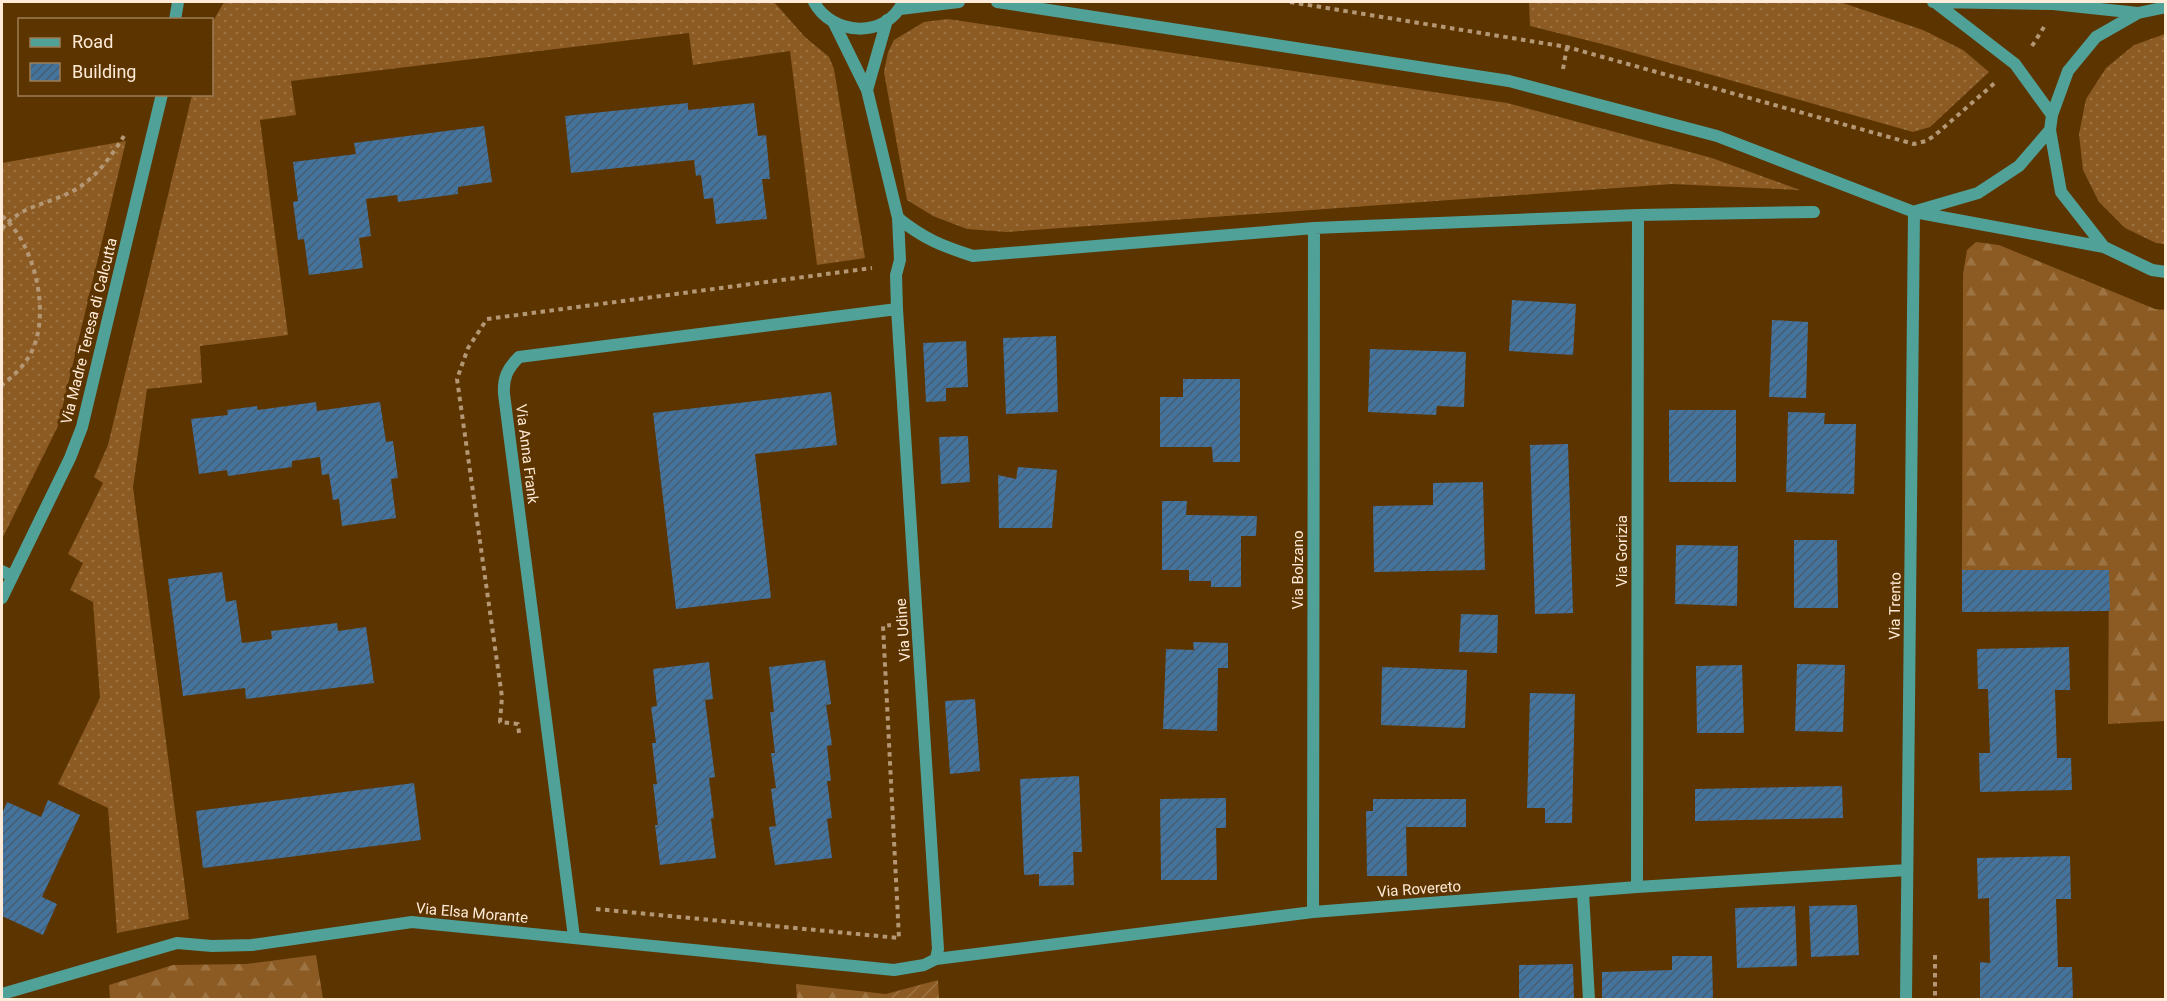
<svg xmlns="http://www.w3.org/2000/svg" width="2167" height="1001" font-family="Roboto,sans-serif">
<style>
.grass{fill:url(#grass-dots)}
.forest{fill:url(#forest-firs)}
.garden{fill:url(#garden-furrows)}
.building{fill:url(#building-hatch)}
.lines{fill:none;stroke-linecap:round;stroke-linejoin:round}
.path{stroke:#b49775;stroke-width:4;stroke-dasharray:4.5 4.5;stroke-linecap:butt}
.minor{stroke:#50a197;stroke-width:12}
.tertiary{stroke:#50a197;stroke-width:12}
.labels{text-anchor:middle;stroke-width:6;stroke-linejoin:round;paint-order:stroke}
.street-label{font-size:15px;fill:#ffebd8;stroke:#5c3400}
</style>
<defs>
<pattern id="grass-dots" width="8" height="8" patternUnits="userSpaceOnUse" patternTransform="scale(1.5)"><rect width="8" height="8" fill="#8c5b23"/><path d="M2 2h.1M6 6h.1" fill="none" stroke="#9d7342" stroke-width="1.8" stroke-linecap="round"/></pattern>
<pattern id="forest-firs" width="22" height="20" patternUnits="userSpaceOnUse" patternTransform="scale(1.5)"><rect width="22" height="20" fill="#8c5b23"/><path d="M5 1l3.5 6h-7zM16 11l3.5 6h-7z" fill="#9d7342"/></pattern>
<pattern id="garden-furrows" width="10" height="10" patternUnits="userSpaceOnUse" patternTransform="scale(1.5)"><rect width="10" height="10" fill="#8c5b23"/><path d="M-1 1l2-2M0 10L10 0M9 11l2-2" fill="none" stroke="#9d7342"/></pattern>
<pattern id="building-hatch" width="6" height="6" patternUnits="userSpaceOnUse" patternTransform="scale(1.5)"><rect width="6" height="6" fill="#44749d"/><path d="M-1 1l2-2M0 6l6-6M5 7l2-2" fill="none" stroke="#485d6f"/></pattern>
</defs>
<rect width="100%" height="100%" fill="#5c3400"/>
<!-- grass -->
<path class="grass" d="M 224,2 L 774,2 L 805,37 L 829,57 L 834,69 L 865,258 L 817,265 L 790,51 L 693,65 L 689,33 L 291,81 L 296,115 L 260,120 L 288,335 L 200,346 L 202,383 L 147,389 L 133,487 L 189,919 L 117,933 L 108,808 L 58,784 L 100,698 L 93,602 L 70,590 L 83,563 L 68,554 L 103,483 L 94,477 L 108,445 L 192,95 L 212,94 L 212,23 Z
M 1529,2 L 1840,2 L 1923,30 L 1963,50 L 1989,72 L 1930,127 L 1913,132 L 1606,45 L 1530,26 Z
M 948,19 L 1507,103 L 1712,158 L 1800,190 L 1672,184 L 1007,232 L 967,229 L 933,216 L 907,200 L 884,72 L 888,52 L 894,40 L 924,22 Z
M 2165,34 L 2166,34 L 2165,244 L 2156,243 L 2125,228 L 2099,202 L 2083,170 L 2079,134 L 2086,99 L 2106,68 L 2134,45 Z
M 126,141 L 58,426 L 2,539 L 2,163 Z"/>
<!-- forest -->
<path class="forest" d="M 1976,242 L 1999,245 L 2155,309 L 2165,310 L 2165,721 L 2108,724 L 2109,570 L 1962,570 L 1963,274 L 1967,250 Z
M 316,955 L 323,999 L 110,999 L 109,985 L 173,965 L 246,964 Z
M 796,984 L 886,994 L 886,999 L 797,999 Z"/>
<!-- garden -->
<path class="garden" d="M 938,980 L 939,999 L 886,999 L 886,994 Z"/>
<!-- building -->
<path class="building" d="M 688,103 L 688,110 L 754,103 L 758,136 L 766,135 L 770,179 L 762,179 L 767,219 L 716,224 L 713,198 L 704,199 L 701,175 L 696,176 L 694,160 L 571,173 L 565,116 Z
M 484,126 L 492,182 L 458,187 L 458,194 L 398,202 L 397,195 L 366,199 L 371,236 L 359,238 L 363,268 L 309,275 L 304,239 L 298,240 L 293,202 L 298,201 L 293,162 L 356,154 L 354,143 Z
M 1512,300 L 1576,304 L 1573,355 L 1509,351 Z
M 1772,320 L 1808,322 L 1806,398 L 1769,397 Z
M 1056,336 L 1058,412 L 1006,414 L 1003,338 Z
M 966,341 L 968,387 L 946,388 L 946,401 L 926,402 L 923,343 Z
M 1370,349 L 1466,352 L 1464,407 L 1437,406 L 1436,415 L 1368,412 Z
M 1183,379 L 1240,379 L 1240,462 L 1213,462 L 1212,447 L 1160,447 L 1160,397 L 1183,397 Z
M 831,392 L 837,445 L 755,454 L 771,598 L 676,609 L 653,413 Z
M 316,402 L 317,411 L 380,402 L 386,442 L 393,441 L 398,478 L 391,479 L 396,518 L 342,526 L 339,499 L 333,500 L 329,474 L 322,475 L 320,457 L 292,461 L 292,467 L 228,476 L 227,470 L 199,474 L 191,419 L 228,415 L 227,410 L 257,406 L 258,410 Z
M 1669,410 L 1736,410 L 1736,482 L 1669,482 Z
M 1788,412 L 1825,413 L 1824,424 L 1856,424 L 1854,494 L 1786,492 Z
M 968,436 L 970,482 L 941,484 L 939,437 Z
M 1568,444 L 1573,613 L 1535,614 L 1530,445 Z
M 1018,467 L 1057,470 L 1052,528 L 999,528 L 998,475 L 1016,479 Z
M 1483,482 L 1485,570 L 1374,572 L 1373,506 L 1433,505 L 1433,483 Z
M 1162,501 L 1187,501 L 1186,515 L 1257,516 L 1256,536 L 1241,536 L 1241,587 L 1211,587 L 1211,581 L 1189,581 L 1189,570 L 1162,570 Z
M 1794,540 L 1837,540 L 1838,608 L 1794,608 Z
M 1676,545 L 1738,546 L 1737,606 L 1675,604 Z
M 1962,570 L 2109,570 L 2110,611 L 1962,612 Z
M 222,572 L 226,602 L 236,600 L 242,643 L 272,639 L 271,631 L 337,623 L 338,631 L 366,627 L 374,683 L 246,699 L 245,688 L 183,696 L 168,579 Z
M 1461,614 L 1498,615 L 1497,653 L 1459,652 Z
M 1193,642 L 1228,643 L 1228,668 L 1218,668 L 1217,731 L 1163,729 L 1166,649 L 1194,650 Z
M 2069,647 L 2070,690 L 2055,690 L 2057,758 L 2071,758 L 2072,790 L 1980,792 L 1979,753 L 1990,753 L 1988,689 L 1978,689 L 1977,649 Z
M 825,660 L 831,704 L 826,705 L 832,745 L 827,746 L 831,781 L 827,781 L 832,818 L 827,819 L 832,858 L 775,865 L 769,827 L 776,826 L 771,789 L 776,788 L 771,753 L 775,753 L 770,712 L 774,712 L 769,667 Z
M 709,662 L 713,699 L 705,700 L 715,777 L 709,778 L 714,818 L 711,819 L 716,858 L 660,865 L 655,825 L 658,825 L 653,784 L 657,784 L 652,743 L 656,743 L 651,707 L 657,706 L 653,669 Z
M 1797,664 L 1845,665 L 1843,732 L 1795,731 Z
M 1742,665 L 1744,733 L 1697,733 L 1696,666 Z
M 1382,667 L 1467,670 L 1465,728 L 1381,725 Z
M 1530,693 L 1575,694 L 1572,823 L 1545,823 L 1545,808 L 1527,808 Z
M 975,699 L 980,771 L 950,774 L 945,701 Z
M 1079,776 L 1082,852 L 1073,852 L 1074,885 L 1039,886 L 1039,874 L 1024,875 L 1020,779 Z
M 414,783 L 421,840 L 203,868 L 196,811 Z
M 1842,786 L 1843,818 L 1695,821 L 1695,789 Z
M 1226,798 L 1226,828 L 1216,828 L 1217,880 L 1161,880 L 1160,799 Z
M 1373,799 L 1466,799 L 1466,827 L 1406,827 L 1407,876 L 1367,876 L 1366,811 L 1373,811 Z
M 48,800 L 80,815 L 42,897 L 57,904 L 43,935 L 2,916 L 2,814 L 7,802 L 41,817 Z
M 2070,856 L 2071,899 L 2056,899 L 2058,967 L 2072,967 L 2073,1000 L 1980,1000 L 1980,962 L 1990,963 L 1989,898 L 1978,899 L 1977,858 Z
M 1857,905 L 1859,955 L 1811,957 L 1809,906 Z
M 1795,906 L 1797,966 L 1737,968 L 1735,908 Z
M 1672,956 L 1712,956 L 1713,1000 L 1602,1000 L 1602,972 L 1672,970 Z
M 1573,964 L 1574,1000 L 1519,1000 L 1519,965 Z"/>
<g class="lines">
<!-- path -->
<path class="path" d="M 1290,2 L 1567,47 L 1914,144 L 1926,141 L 1934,136 L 1997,81
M 2032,46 L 2044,27
M 1563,69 L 1567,47
M 2,216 C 36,244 53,320 28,358 C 21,369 12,377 2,385
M 2,229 C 21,204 53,204 78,188 C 98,175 112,155 124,136
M 519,733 L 518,724 L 500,722 L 502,697 L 457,379 L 468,348 L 487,319 L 872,268
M 596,909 L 899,938 L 883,626 L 891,625
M 1935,955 L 1935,1000"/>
<!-- minor -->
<path class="minor" d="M 175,20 L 178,2
M 867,90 L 887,20
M 898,218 C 924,239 942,246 973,256 L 1314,228 L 1638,215 L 1814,212
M 2,571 L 12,576
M 2,598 L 70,458 L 82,427 L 162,94
M 1637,887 L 1638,215
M 1583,892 L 1589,1000
M 1313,912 L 1314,228
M 574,937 L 504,394 C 503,378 507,369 519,357 L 897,309
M 936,959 L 1313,912 L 1637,887 L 1907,870
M 2,994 L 177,943 L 212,946 L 252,945 L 412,922 L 894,970 L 924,965 L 936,959 L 938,949 L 897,309 L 896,275 L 900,260 L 898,218 L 867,90 L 834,23
M 1906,1000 L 1914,212"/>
<!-- tertiary -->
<path class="tertiary" d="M 814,2 C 832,36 886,39 903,2
M 997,2 L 1509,81 L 1717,136 L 1914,212 L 2104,247
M 1933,2 L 2053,4 L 2138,13
M 1936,3 L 2015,64 L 2052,115
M 2166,7 L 2138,13 L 2096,37 L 2068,71 L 2052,115 L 2050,130 L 2061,192 L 2104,247 L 2152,270 L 2166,272
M 900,9 L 959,2
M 1916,211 L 1978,193 L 2019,166 L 2050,130"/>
</g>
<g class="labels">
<!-- street labels -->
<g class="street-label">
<text transform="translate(89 331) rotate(-76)" y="5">Via Madre Teresa di Calcutta</text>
<text transform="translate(527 454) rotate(83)" y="5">Via Anna Frank</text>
<text transform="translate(1622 551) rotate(-90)" y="5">Via Gorizia</text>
<text transform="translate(1298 570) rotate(-90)" y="5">Via Bolzano</text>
<text transform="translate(1895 606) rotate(-89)" y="5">Via Trento</text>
<text transform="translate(903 630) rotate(-94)" y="5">Via Udine</text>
<text transform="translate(1419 889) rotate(-4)" y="5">Via Rovereto</text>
<text transform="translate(472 913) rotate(5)" y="5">Via Elsa Morante</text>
</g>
</g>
<!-- border -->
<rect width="2167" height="1001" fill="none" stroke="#ffebd8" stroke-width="6"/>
<!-- legend -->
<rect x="18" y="18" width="195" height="78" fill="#5c3400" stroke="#9d7d56" stroke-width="1.5"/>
<rect x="30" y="38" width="30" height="9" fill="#50a197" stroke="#9d7d56" stroke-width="1.5"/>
<text x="72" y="48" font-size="18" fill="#ffebd8">Road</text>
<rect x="30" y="63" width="30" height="18" fill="url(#building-hatch)" stroke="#9d7d56" stroke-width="1.5"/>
<text x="72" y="78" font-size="18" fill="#ffebd8">Building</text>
</svg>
